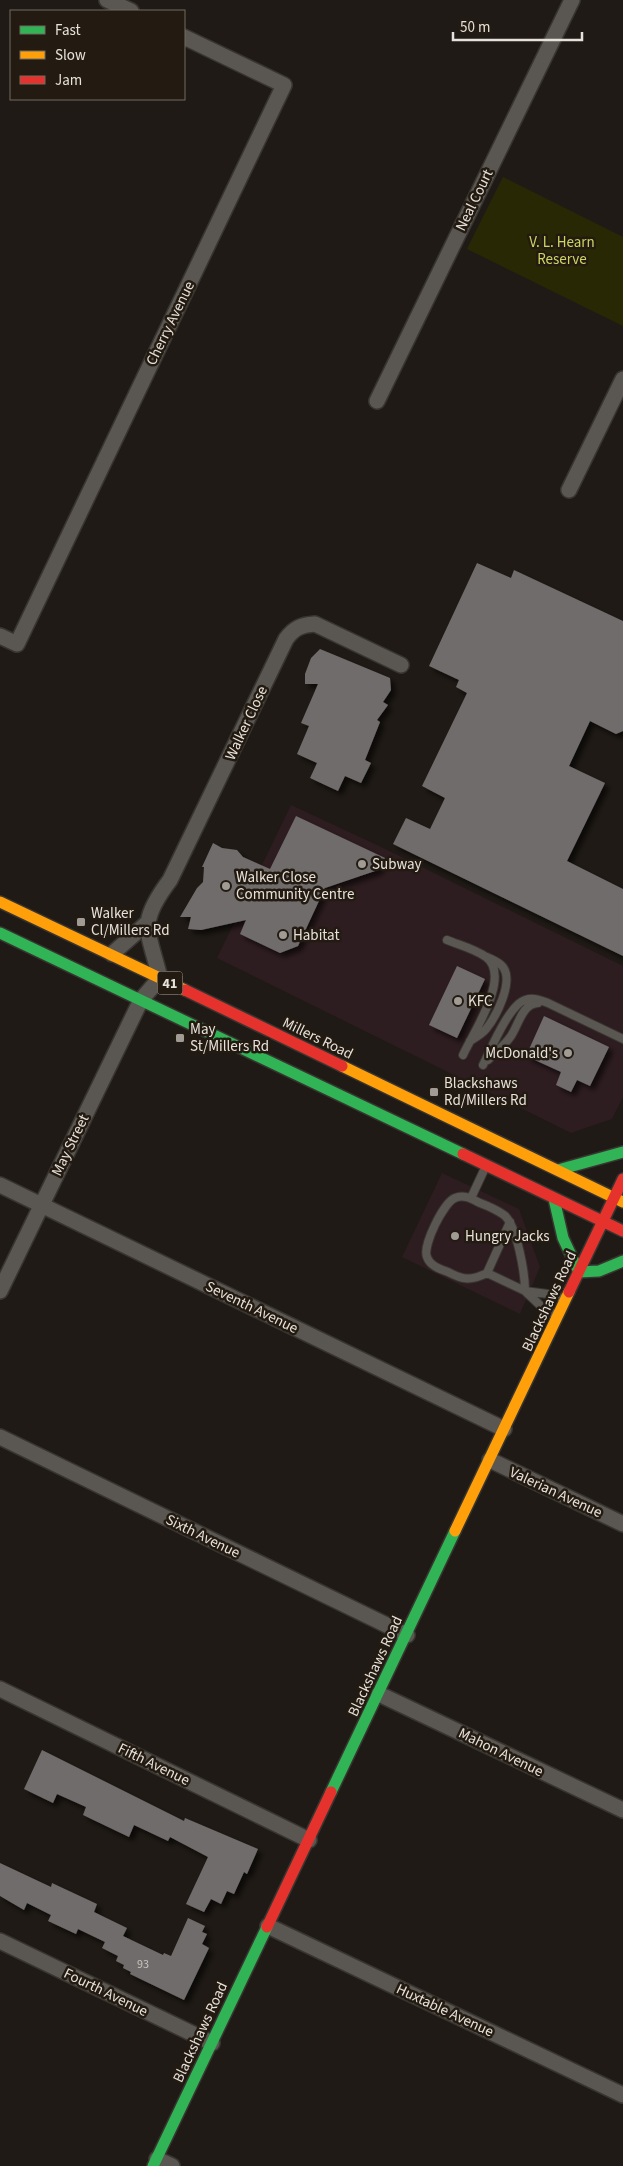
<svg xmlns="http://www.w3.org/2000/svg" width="623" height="2166" font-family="'Source Sans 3',sans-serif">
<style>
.commercial{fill:#2e1d20}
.green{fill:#282904}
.building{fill:#706c6c;filter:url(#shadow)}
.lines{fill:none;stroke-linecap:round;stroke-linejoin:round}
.lane-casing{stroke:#383531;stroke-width:10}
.street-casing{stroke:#383531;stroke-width:18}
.fast-casing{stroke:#383531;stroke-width:14}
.slow-casing{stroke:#383531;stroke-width:14}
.jam-casing{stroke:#383531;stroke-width:14}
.lane{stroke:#5a5752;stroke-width:8}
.street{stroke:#5a5752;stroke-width:15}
.fast{stroke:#30b455;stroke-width:11}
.slow{stroke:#ff9f0a;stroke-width:11}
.jam{stroke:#e5322d;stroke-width:11}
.poi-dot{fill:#a09b95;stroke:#231b11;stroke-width:2}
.labels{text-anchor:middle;stroke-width:5;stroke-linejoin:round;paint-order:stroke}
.number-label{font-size:12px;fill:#c8c4be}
.shield{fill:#231b11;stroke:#aca69e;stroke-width:1}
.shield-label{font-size:14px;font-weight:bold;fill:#e6e1da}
.street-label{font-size:15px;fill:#e6e1da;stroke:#231b11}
.park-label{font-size:15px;fill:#cdd661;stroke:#231b11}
.poi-label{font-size:15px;fill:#e6e1da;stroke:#231b11;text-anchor:start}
</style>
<defs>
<filter id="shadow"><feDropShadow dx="4.5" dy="4.5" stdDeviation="2.5" flood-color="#0009"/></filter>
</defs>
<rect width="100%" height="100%" fill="#1f1a15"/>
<!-- commercial -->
<path class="commercial" d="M 291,805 L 377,845 L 623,966 L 623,1097 L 612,1119 L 571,1133 L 217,958 Z
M 442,1173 L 519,1209 L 540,1267 L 520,1314 L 402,1257 Z"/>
<!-- green -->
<path class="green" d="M 503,177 L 623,237 L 623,326 L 467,249 Z"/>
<!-- building -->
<path class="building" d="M 477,563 L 511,578 L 514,570 L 623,621 L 623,731 L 616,734 L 590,721 L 569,766 L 605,783 L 567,861 L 623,889 L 623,956 L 393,844 L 406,818 L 430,829 L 445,798 L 422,786 L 467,693 L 456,687 L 459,680 L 429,666 Z
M 320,649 L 390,678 L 391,690 L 383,702 L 388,705 L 377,720 L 380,722 L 365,760 L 371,763 L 361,783 L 345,776 L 338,791 L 310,778 L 317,763 L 297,754 L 309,726 L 301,723 L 318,684 L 305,684 L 305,674 L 311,658 Z
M 296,816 L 385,858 L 378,870 L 325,888 L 298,946 L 280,953 L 240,934 L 246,920 L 201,930 L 188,929 L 191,917 L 180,917 L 197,888 L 203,882 L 204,867 L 202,867 L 213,843 L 222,848 L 237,850 L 243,857 L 270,869 Z
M 457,966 L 485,979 L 457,1038 L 429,1025 Z
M 544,1016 L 609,1047 L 590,1086 L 577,1080 L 571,1092 L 556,1085 L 561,1072 L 526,1056 Z
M 42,1750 L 184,1821 L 185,1818 L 258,1849 L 247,1874 L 244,1872 L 234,1894 L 227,1891 L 221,1904 L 211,1899 L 204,1912 L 186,1904 L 208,1857 L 170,1837 L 168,1841 L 134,1825 L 129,1837 L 83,1815 L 86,1807 L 57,1794 L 53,1803 L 24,1789 Z
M 0,1863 L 51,1887 L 52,1883 L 97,1904 L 94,1912 L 127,1928 L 123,1936 L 163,1955 L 164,1953 L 171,1956 L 188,1918 L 205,1926 L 202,1932 L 207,1934 L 202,1944 L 209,1948 L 184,2000 L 130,1974 L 131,1972 L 123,1968 L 124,1965 L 116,1961 L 118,1956 L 102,1948 L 105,1942 L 78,1929 L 76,1934 L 48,1921 L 51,1915 L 27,1903 L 24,1910 L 0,1896 Z"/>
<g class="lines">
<!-- lane casing -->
<g class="lane-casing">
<path id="lane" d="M 447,940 C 459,945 475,949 486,957 C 512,976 473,1033 463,1055
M 470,1041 C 475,1038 482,1034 486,1029 C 496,1017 514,982 503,967 C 499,962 493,960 487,957
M 488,1060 C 496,1052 505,1045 511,1036 C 519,1024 522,1004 538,1003
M 483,1065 C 491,1049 509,1005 525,1000 C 533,997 540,1000 548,1003 L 623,1039
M 471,1198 L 485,1168
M 510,1222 L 487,1273 L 525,1291 L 555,1295 L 563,1299
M 487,1273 C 471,1281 463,1280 448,1272 C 440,1269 430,1266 427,1257 C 422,1246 444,1202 455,1198 C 464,1194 472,1199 480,1203 C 488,1206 497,1210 504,1215 C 517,1225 525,1274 525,1291
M 526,1292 L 544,1309 L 556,1315"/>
</g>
<!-- street casing -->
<g class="street-casing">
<path id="street" d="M 107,0 L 131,11
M 377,401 L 572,0
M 569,490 L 623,379
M 0,636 L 17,644 L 284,85 L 184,37
M 112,954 L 147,923
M 0,1185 L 504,1429
M 0,1291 L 141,1000 L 160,978 C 148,929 137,924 170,880 L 286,639 C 294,628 301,625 315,624 L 401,665
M 0,1437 L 407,1635
M 490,1460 L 623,1524
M 0,1689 L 309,1840
M 379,1694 L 623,1810
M 268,1926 L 623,2095
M 0,1941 L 212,2043
M 157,2159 L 172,2166"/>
</g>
<!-- fast casing -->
<g class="fast-casing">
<path id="fast" d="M 0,933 L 463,1154
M 558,1170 L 623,1152
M 554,1199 L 563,1238 L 579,1272
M 579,1272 L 599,1271 L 623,1261
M 331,1792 L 455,1531
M 153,2166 L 267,1927"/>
</g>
<!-- slow casing -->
<g class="slow-casing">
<path id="slow" d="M 0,902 L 185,990
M 342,1066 L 623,1202
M 455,1531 L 569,1292"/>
</g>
<!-- jam casing -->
<g class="jam-casing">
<path id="jam" d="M 185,990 L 342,1066
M 463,1154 L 623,1231
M 569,1292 L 623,1179
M 267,1927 L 331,1792"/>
</g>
<!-- lane -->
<use href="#lane" class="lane"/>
<!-- street -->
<use href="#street" class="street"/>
<!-- fast -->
<use href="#fast" class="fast"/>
<!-- slow -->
<use href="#slow" class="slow"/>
<!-- jam -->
<use href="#jam" class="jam"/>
</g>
<!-- markers -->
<g class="poi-dot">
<circle cx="362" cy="864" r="5"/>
<circle cx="226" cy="886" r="5"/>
<rect x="76" y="917" width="10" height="10" rx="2.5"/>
<circle cx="283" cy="935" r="5"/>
<circle cx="458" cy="1001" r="5"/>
<rect x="175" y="1033" width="10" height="10" rx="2.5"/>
<circle cx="568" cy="1053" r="5"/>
<rect x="429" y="1087" width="10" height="10" rx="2.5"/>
<circle cx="455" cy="1236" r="5"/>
</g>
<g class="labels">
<!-- number labels -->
<g class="number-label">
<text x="143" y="1968">93</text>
</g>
<!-- shield labels -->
<rect class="shield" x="157.5" y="971.5" width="25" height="23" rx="4"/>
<g class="shield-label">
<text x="170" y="988">41</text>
</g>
<!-- street labels -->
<g class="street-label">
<text transform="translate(474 200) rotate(-64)" y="5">Neal Court</text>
<text transform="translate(170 323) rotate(-64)" y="5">Cherry Avenue</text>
<text transform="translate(246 723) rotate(-65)" y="5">Walker Close</text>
<text transform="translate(318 1038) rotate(26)" y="5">Millers Road</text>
<text transform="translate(70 1145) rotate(-64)" y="5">May Street</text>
<text transform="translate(549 1301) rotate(-65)" y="5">Blackshaws Road</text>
<text transform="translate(252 1307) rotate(26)" y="5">Seventh Avenue</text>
<text transform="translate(556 1492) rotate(25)" y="5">Valerian Avenue</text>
<text transform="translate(203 1536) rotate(26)" y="5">Sixth Avenue</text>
<text transform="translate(375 1666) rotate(-65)" y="5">Blackshaws Road</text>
<text transform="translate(501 1752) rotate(26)" y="5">Mahon Avenue</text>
<text transform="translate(154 1764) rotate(26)" y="5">Fifth Avenue</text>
<text transform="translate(106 1992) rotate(26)" y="5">Fourth Avenue</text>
<text transform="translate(445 2010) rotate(25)" y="5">Huxtable Avenue</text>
<text transform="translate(200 2032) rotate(-65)" y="5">Blackshaws Road</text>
</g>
<!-- park labels -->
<g class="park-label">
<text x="562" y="247">V. L. Hearn<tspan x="562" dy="17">Reserve</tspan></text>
</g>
<!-- poi labels -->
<g class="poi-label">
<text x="372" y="869">Subway</text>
<text x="236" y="882">Walker Close<tspan x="236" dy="17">Community Centre</tspan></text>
<text x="91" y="918">Walker<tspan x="91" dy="17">Cl/Millers Rd</tspan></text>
<text x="293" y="940">Habitat</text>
<text x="468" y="1006">KFC</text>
<text x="190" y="1034">May<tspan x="190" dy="17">St/Millers Rd</tspan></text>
<text x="558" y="1058" text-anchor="end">McDonald's</text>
<text x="444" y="1088">Blackshaws<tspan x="444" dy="17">Rd/Millers Rd</tspan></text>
<text x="465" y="1241">Hungry Jacks</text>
</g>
</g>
<!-- legend -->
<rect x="10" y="10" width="175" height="90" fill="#231b11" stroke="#716a61"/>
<rect x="20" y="26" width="25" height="8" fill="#30b455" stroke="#716a61"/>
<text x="55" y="35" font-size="15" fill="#e6e1da">Fast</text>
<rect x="20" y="51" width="25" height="8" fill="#ff9f0a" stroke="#716a61"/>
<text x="55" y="60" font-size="15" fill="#e6e1da">Slow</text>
<rect x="20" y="76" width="25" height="8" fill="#e5322d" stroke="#716a61"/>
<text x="55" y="85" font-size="15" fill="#e6e1da">Jam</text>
<!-- scale -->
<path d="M453 32v8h129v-8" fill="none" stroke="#e6e1da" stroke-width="2.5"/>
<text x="460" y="32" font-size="15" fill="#e6e1da" stroke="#231b11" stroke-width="4" paint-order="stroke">50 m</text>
</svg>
